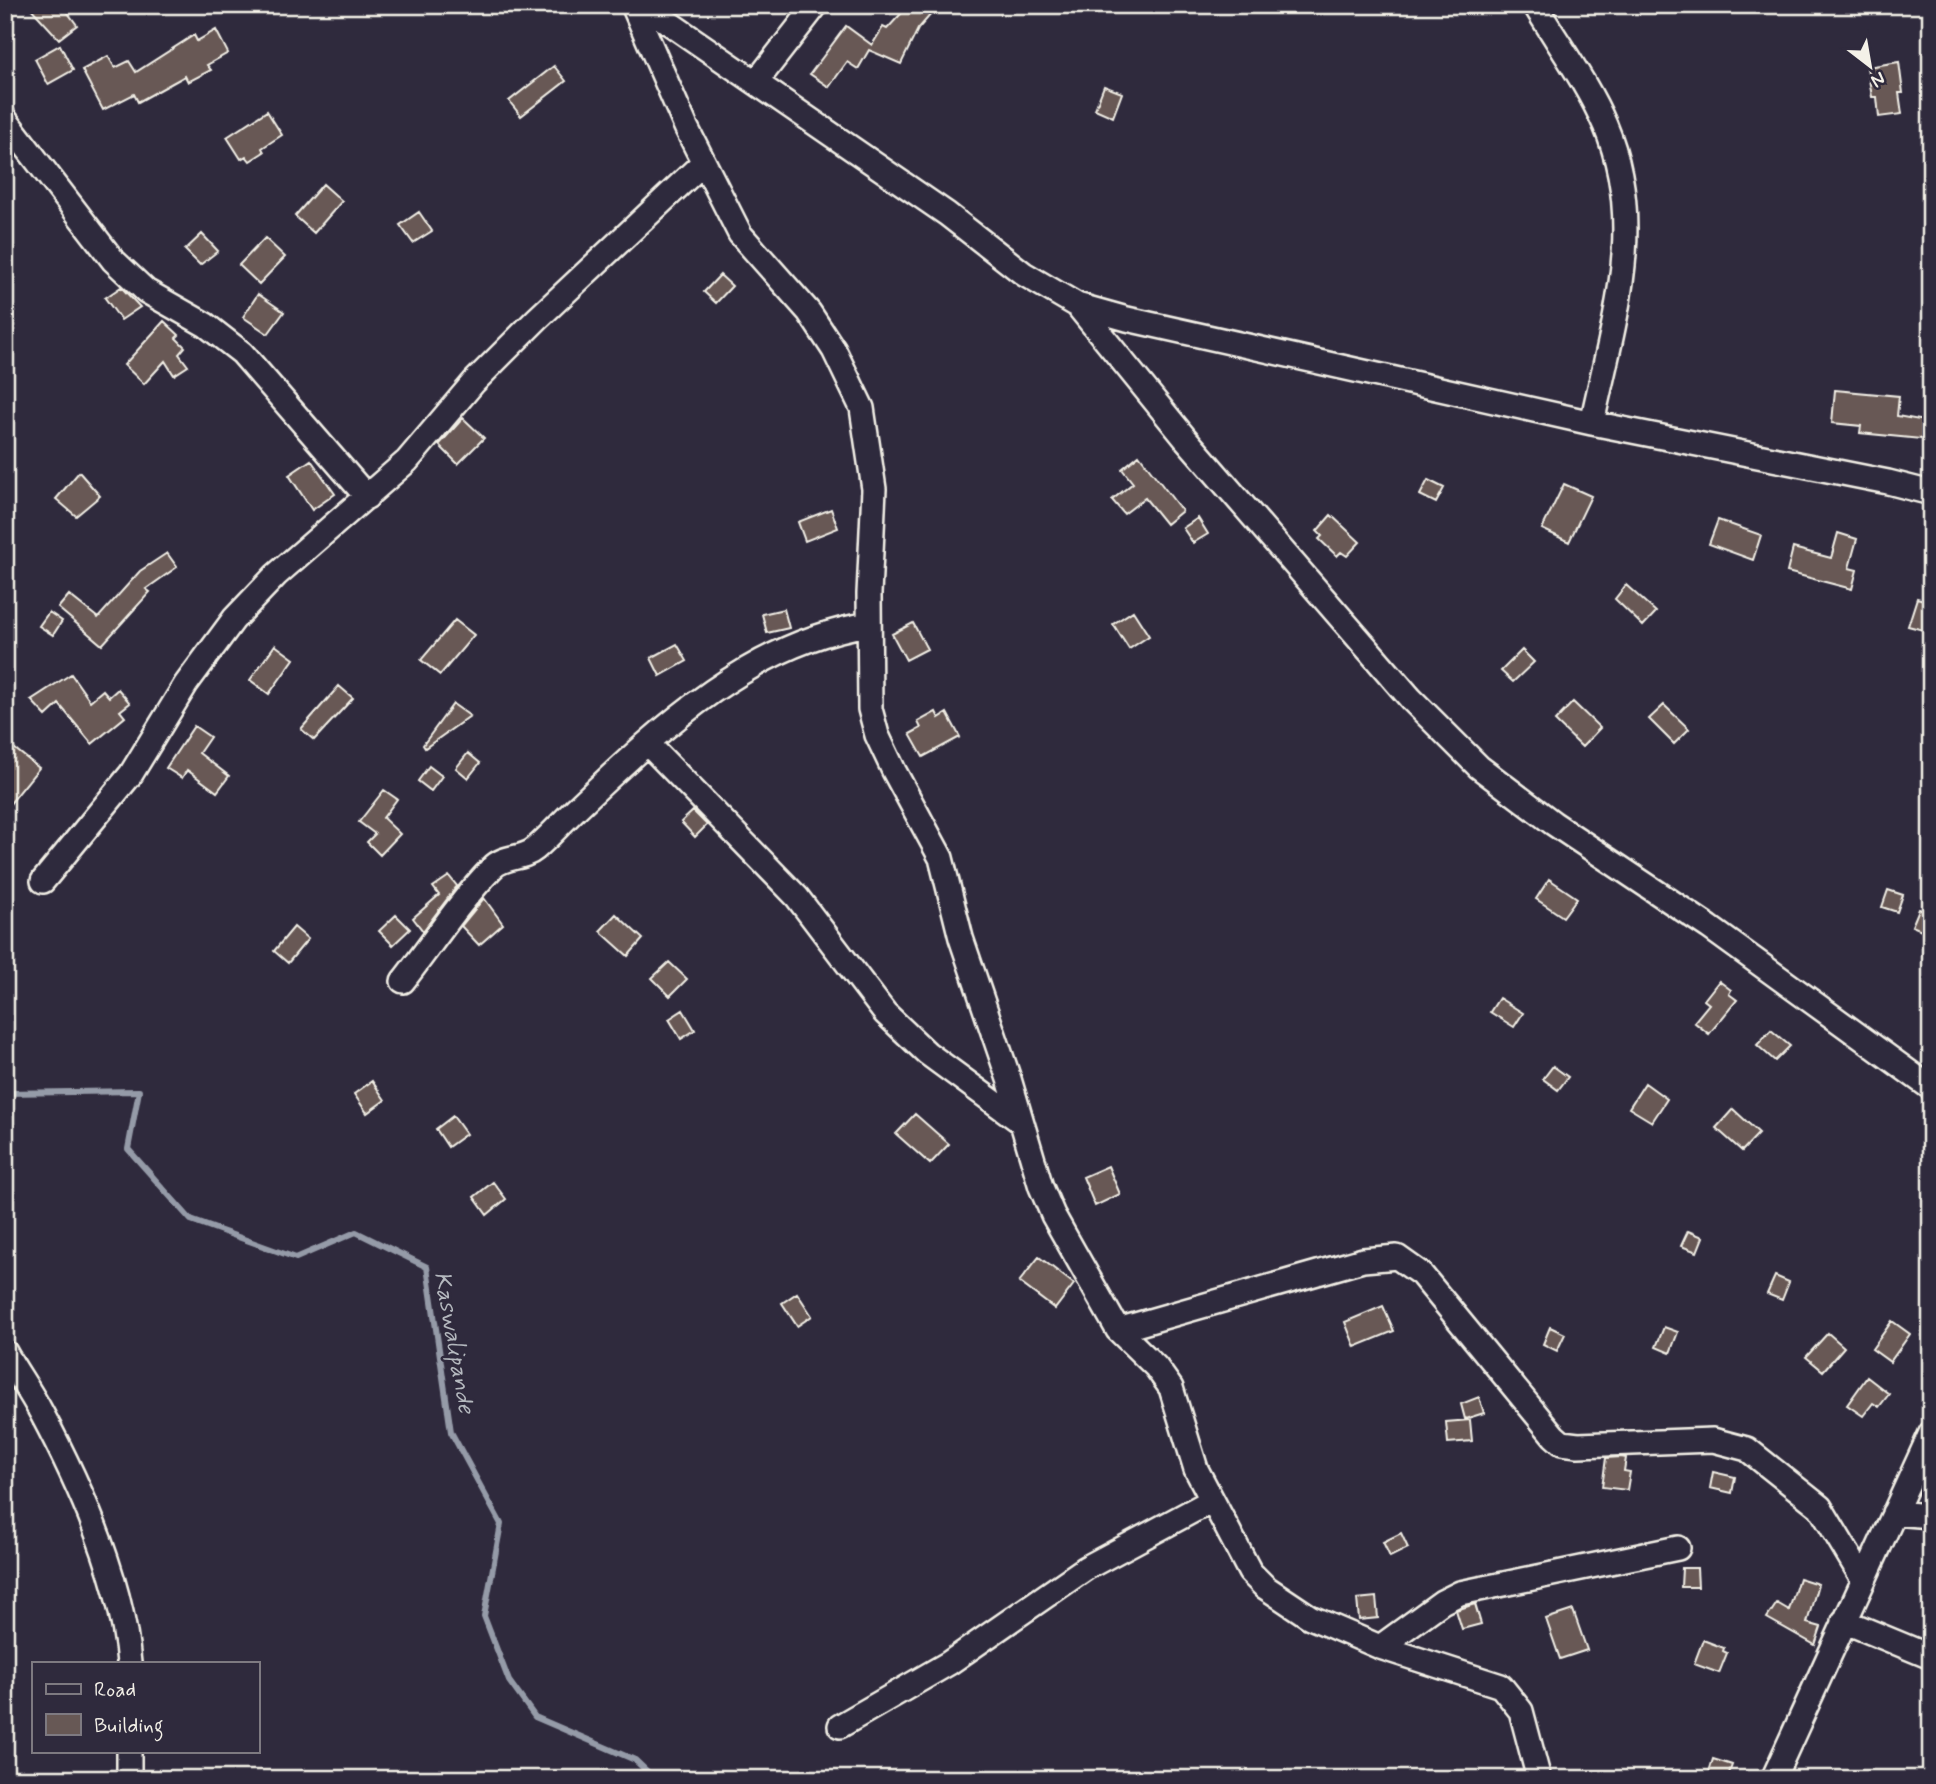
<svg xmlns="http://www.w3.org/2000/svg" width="1936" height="1784" font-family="Mynerve,sans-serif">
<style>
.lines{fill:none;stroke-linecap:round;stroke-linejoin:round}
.stream{stroke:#959ba8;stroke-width:6}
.building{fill:#675855;stroke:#f4f1e8;stroke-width:2}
.minor-casing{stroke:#f4f1e8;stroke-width:28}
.minor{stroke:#2f2a3d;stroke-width:23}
.labels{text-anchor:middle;stroke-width:5;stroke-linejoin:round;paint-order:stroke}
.water-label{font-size:24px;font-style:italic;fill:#b4b8be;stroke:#2f2a3d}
</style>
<rect width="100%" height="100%" fill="#2f2a3d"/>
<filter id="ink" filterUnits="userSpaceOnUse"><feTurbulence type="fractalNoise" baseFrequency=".0143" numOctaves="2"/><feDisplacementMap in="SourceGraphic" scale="14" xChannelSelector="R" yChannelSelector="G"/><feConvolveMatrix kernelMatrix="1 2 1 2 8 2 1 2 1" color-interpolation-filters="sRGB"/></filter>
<g filter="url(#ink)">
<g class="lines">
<!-- stream -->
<path class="stream" d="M 5,1093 L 139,1091 L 128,1149 L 191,1220 L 296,1258 L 356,1232 L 427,1267 L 451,1432 L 501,1524 L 484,1616 L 509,1681 L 535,1717 L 635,1760 L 655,1779"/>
</g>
<!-- building -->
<path class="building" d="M 28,5 L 62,5 L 77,25 L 59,39 Z
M 909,5 L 939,5 L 918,29 L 901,64 L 869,50 L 858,69 L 847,62 L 829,87 L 810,74 L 846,26 L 872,45 L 883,27 L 887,29 Z
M 216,30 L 228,53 L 207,65 L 211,70 L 188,82 L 185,76 L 138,102 L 134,94 L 103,110 L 82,70 L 108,56 L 115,68 L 129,61 L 136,72 L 194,35 L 197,41 Z
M 60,45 L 73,70 L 48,84 L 35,59 Z
M 1899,62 L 1903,93 L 1899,93 L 1902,114 L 1879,117 L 1877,97 L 1872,97 L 1867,67 Z
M 554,66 L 566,81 L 521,116 L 509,101 Z
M 1104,86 L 1122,93 L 1113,117 L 1095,109 Z
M 267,111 L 282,135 L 262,148 L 264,152 L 250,161 L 246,156 L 241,159 L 227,137 Z
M 323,184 L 342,201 L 314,233 L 295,216 Z
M 419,212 L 432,231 L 413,243 L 400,225 Z
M 202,234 L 218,251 L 200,265 L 185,250 Z
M 265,238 L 285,257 L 259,284 L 239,265 Z
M 720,275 L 732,286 L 716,303 L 704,292 Z
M 121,287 L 140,307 L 121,320 L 105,298 Z
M 258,294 L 284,312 L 268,334 L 243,317 Z
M 164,321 L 179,335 L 176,338 L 185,347 L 179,354 L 188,366 L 174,375 L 165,361 L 144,384 L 124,365 Z
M 1835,390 L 1899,396 L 1897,416 L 1931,422 L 1931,440 L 1860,433 L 1861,426 L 1832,423 Z
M 463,418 L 484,438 L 458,464 L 439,445 Z
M 1139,455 L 1182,511 L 1166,524 L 1145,498 L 1124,514 L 1112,500 L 1133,483 L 1122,469 Z
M 311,460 L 335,494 L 312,510 L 289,475 Z
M 79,472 L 100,496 L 76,516 L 56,499 Z
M 1428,480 L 1444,488 L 1436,503 L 1420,495 Z
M 1564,484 L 1591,496 L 1569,542 L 1542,529 Z
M 831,509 L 838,528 L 805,541 L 798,522 Z
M 1331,515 L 1360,542 L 1347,556 L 1341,552 L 1337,556 L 1319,539 L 1322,536 L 1317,531 Z
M 1198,518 L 1208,534 L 1193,543 L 1183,528 Z
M 1718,520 L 1761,535 L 1753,560 L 1709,544 Z
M 1838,533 L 1857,539 L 1849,568 L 1857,570 L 1852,589 L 1787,572 L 1793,548 L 1831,558 Z
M 167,553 L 177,567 L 146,589 L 150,592 L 102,645 L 58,608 L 69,595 L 98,618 L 140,571 Z
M 1626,585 L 1656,612 L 1643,626 L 1615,599 Z
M 1917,598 L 1931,602 L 1931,632 L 1908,626 Z
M 784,609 L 789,628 L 767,633 L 762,614 Z
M 1133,611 L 1149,636 L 1129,649 L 1113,624 Z
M 49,612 L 62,621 L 53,635 L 39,626 Z
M 455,620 L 474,635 L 440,675 L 421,660 Z
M 913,623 L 927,649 L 906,660 L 892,634 Z
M 677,644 L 687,661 L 660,676 L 651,658 Z
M 275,645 L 294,659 L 269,694 L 250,680 Z
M 1522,650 L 1534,662 L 1513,682 L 1501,671 Z
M 71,674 L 90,701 L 103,690 L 109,697 L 118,689 L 130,703 L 120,711 L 125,717 L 92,744 L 59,704 L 46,716 L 31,700 Z
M 339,686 L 353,698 L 314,740 L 301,729 Z
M 1573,702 L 1600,728 L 1582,747 L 1555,721 Z
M 453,704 L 470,716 L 425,748 L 423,745 Z
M 1664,705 L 1689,729 L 1674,744 L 1649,719 Z
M 936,712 L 939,718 L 947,713 L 960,737 L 923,757 L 910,734 L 921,728 L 918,722 Z
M 194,726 L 210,737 L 199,753 L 229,776 L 217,792 L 187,770 L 182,778 L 166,768 Z
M 5,741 L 39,768 L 5,810 Z
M 468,753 L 480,763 L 468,778 L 456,768 Z
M 429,766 L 442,776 L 431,791 L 418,781 Z
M 384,790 L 397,799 L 383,818 L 400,834 L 380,855 L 367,842 L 375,834 L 359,822 Z
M 693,811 L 707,825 L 695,837 L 681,822 Z
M 449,876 L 457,886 L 423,931 L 413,918 L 439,895 L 433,887 Z
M 1549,879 L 1577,898 L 1563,917 L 1536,899 Z
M 1888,890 L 1903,895 L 1897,912 L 1882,907 Z
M 484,898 L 503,924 L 479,945 L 461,926 Z
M 1919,909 L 1931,914 L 1931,934 L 1912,926 Z
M 616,914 L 643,939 L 628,956 L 600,931 Z
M 396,915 L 410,929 L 393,945 L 379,931 Z
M 294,927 L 308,939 L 288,963 L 274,951 Z
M 669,962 L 687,979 L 670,996 L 652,978 Z
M 1719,981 L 1731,990 L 1729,994 L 1737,1000 L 1709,1034 L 1694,1022 L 1709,1004 L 1704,1000 Z
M 1499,998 L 1523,1013 L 1514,1027 L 1490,1012 Z
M 683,1010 L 695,1030 L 681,1039 L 669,1019 Z
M 1771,1030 L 1790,1046 L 1775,1061 L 1757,1045 Z
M 1553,1066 L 1568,1077 L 1558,1090 L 1543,1079 Z
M 372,1081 L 385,1100 L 367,1113 L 354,1094 Z
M 1645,1083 L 1667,1099 L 1652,1122 L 1629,1108 Z
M 1733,1109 L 1759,1133 L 1742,1151 L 1716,1128 Z
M 915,1114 L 949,1144 L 930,1164 L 896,1134 Z
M 453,1116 L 466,1134 L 448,1147 L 436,1129 Z
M 1108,1166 L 1120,1194 L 1095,1206 L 1083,1177 Z
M 493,1182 L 506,1199 L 487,1215 L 474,1197 Z
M 1688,1231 L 1703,1237 L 1697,1252 L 1681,1246 Z
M 1039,1257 L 1074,1284 L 1055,1309 L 1019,1282 Z
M 1775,1276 L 1789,1282 L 1782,1300 L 1767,1294 Z
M 797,1293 L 812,1316 L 797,1326 L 782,1303 Z
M 1383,1306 L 1394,1331 L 1355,1347 L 1345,1322 Z
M 1892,1321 L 1910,1334 L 1890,1362 L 1872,1349 Z
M 1550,1327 L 1565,1334 L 1557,1351 L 1543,1344 Z
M 1664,1327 L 1678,1332 L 1670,1353 L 1656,1347 Z
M 1828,1333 L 1844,1347 L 1823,1371 L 1806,1357 Z
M 1867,1377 L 1889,1394 L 1879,1407 L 1873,1403 L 1863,1416 L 1847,1405 Z
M 1479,1397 L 1484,1413 L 1465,1419 L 1461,1404 Z
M 1470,1420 L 1472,1441 L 1448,1443 L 1446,1422 Z
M 1621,1457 L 1626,1458 L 1624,1471 L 1630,1472 L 1627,1490 L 1602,1487 L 1606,1458 Z
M 1713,1472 L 1735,1477 L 1732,1493 L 1710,1488 Z
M 1401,1533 L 1408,1548 L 1390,1557 L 1383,1542 Z
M 1682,1568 L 1697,1568 L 1698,1587 L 1681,1587 Z
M 1799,1578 L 1818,1584 L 1807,1623 L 1821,1627 L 1815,1645 L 1767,1618 L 1777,1603 L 1789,1610 Z
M 1376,1597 L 1378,1618 L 1359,1620 L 1357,1599 Z
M 1475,1604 L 1481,1624 L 1462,1629 L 1456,1610 Z
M 1573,1610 L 1587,1650 L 1560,1659 L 1546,1619 Z
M 1703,1640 L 1724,1648 L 1723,1651 L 1727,1653 L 1719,1673 L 1694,1664 Z
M 1713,1759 L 1732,1765 L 1727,1779 L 1707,1779 Z"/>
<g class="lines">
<!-- minor casing -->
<g class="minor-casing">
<path id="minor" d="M 633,5 L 686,127 L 740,234 L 809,312 L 834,350 L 862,408 L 874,489 L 869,594 L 870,709 L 877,735 L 894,771 L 941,858 L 961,938 L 1009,1079 L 1041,1187 L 1053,1215 L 1118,1330 L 1156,1367 L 1171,1388 L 1196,1469 L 1250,1572 L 1265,1587 L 1310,1617 L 1380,1647 L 1501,1686 L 1521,1711 L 1539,1779
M 643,5 L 947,214 L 1024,274 L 1077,305 L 1127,319 L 1592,423 L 1888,482 L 1931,493
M 1535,5 C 1558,44 1587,83 1605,125 C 1647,224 1613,323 1592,423
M 756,82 L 816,5
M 5,119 L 113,260 L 146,291 L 206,325 L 242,353 L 367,497
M 1077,305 L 1185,438 L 1411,699 L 1479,767 L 1553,823 L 1709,927 L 1931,1088
M 649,745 L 797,897 L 885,1013 L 927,1053 L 1021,1122
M 43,881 L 131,774 L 186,684 L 234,619 L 276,575 L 407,461 L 474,382 L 537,319 L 703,163
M 403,981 C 432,944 459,902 492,868 C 504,855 522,860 535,849 C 551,835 565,819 581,804 C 663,726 753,642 869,624
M 1118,1330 L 1363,1260 L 1397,1257 L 1421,1274 L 1554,1436 L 1562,1443 L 1578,1445 L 1713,1440 L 1747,1449 L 1820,1507 L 1863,1579
M 5,1352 C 16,1372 30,1391 41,1412 C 80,1485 122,1580 129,1663
M 1894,1513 L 1931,1516
M 1844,1621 L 1931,1657
M 1380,1647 L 1442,1602 L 1460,1593 L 1678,1548
M 840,1726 L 949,1663 L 1086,1568 L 1211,1501
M 129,1751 L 129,1779
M 1773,1779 L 1931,1433"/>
</g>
<!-- minor -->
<use href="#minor" class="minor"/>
</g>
</g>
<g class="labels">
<!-- water labels -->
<g class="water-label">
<text transform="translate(455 1342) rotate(80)" y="8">Kaswalipande</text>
</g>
</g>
<!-- margin -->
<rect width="1936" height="1784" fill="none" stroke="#2f2a3d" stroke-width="28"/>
<rect x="14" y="14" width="1908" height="1756" fill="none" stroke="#f4f1e8" stroke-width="2.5" filter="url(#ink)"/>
<!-- legend -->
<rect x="32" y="1662" width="228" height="91" fill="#2f2a3d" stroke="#7e7a81" stroke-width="2"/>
<rect x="46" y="1684" width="35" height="10" fill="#2f2a3d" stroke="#7e7a81" stroke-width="2"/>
<text x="94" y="1696" font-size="21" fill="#f4f1e8">Road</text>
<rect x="46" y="1714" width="35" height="21" fill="#675855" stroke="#7e7a81" stroke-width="2"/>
<text x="94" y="1732" font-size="21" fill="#f4f1e8">Building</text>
<!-- north arrow -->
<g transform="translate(1870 66) rotate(149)" stroke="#2f2a3d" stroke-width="5" paint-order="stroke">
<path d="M0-5L12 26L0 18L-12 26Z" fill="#f4f1e8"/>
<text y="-10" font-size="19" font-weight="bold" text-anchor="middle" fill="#f4f1e8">N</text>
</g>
</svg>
